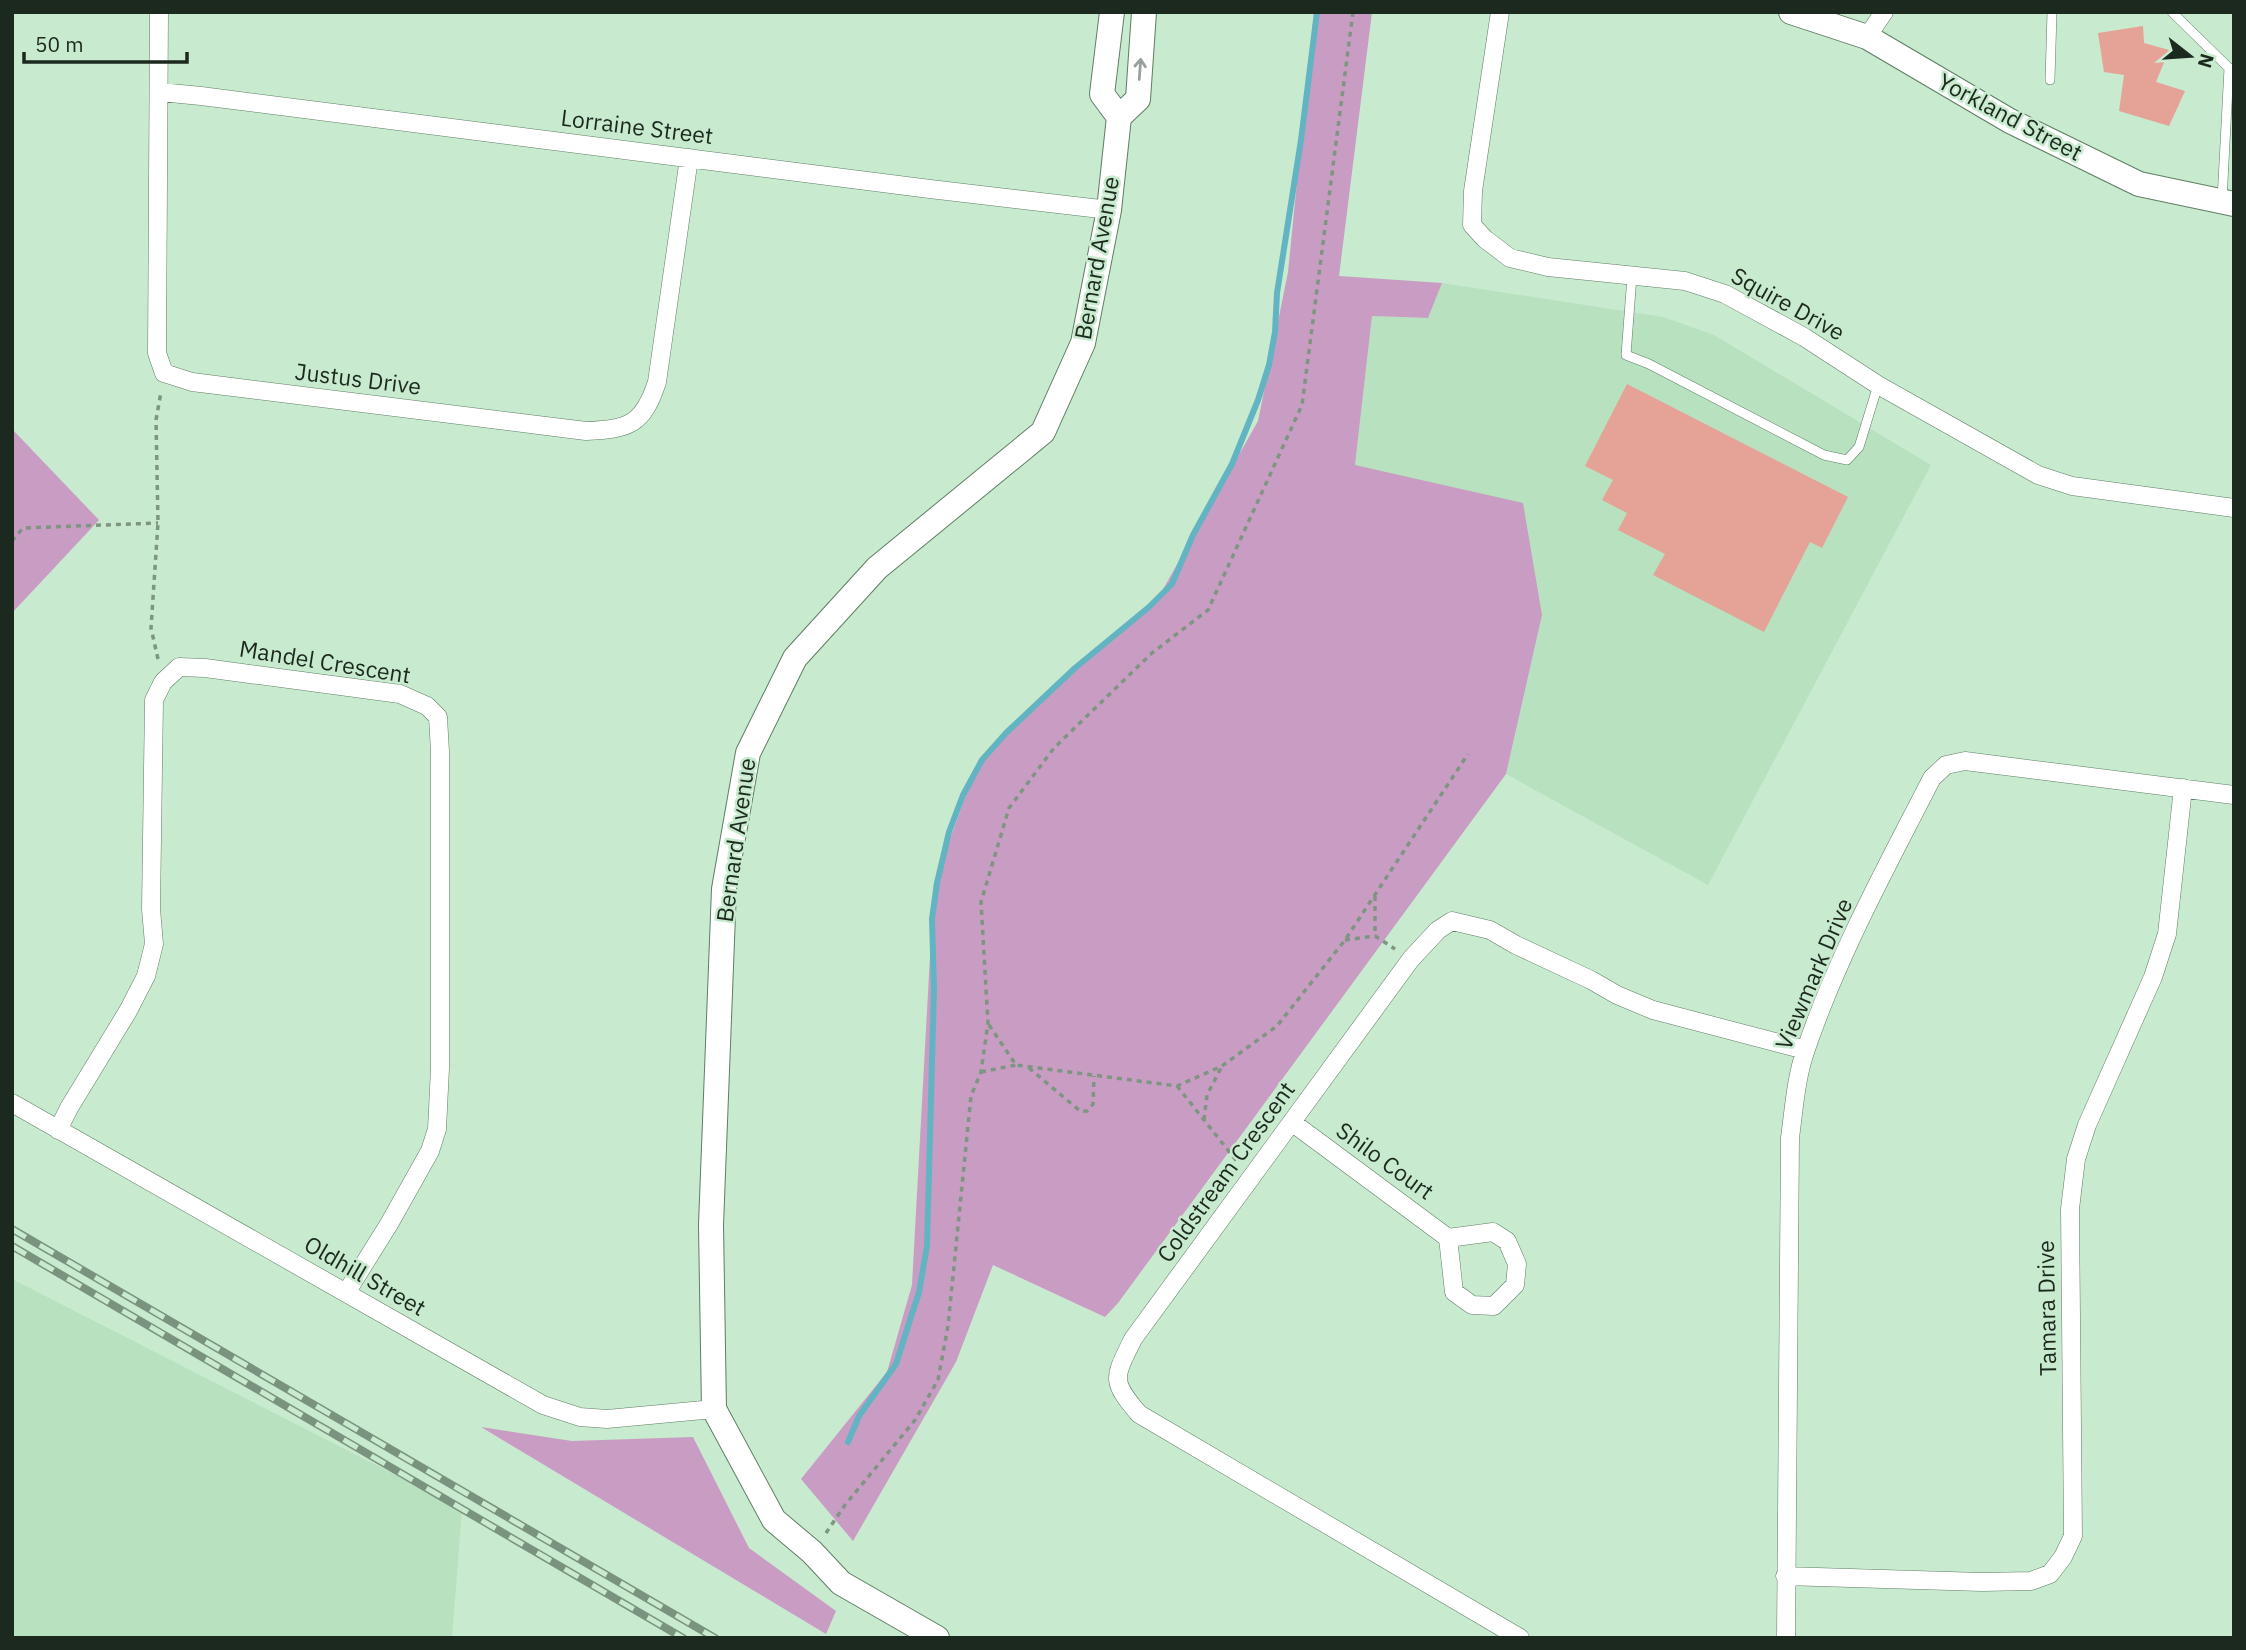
<svg xmlns="http://www.w3.org/2000/svg" width="2246" height="1650" font-family="'IBM Plex Sans',sans-serif">
<style>
.built{fill:#b8e1c0}
.green{fill:#c99cc4}
.lines{fill:none;stroke-linecap:round;stroke-linejoin:round}
.stream{stroke:#63b4c2;stroke-width:6}
.building{fill:#e5a296}
.lane-casing{stroke:#5f7e65;stroke-width:10}
.street-casing{stroke:#5f7e65;stroke-width:19}
.secondary-casing{stroke:#5f7e65;stroke-width:26}
.path{stroke:#7d9581;stroke-width:3.5;stroke-dasharray:5 5;stroke-linecap:butt}
.lane{stroke:#fff;stroke-width:9}
.street{stroke:#fff;stroke-width:18}
.secondary{stroke:#fff;stroke-width:24}
.rail-casing{stroke:#7a937f;stroke-width:8}
.rail{stroke:#c8eace;stroke-width:5;stroke-dasharray:16;stroke-linecap:butt}
.oneway{stroke:#999f9a}
.labels{text-anchor:middle;stroke-width:5;stroke-linejoin:round;paint-order:stroke}
.street-label{font-size:23px;fill:#1c291e;stroke:#c8eace}
</style>
<rect width="100%" height="100%" fill="#c8eace"/>
<!-- built -->
<path class="built" d="M 1442,283 L 1663,317 L 1714,335 L 1931,465 L 1708,885 L 1506,774 L 1542,615 L 1355,465 L 1372,316 L 1428,318 Z
M 12,1279 L 462,1509 L 452,1638 L 12,1638 Z"/>
<!-- green -->
<path class="green" d="M 1314,12 L 1372,12 L 1339,276 L 1442,283 L 1428,318 L 1372,316 L 1355,465 L 1523,503 L 1542,615 L 1506,774 L 1118,1303 L 1105,1317 L 993,1265 L 956,1362 L 853,1541 L 801,1479 L 887,1372 L 912,1285 L 934,883 L 979,759 L 1056,686 L 1157,600 L 1258,421 L 1288,272 Z
M 12,429 L 99,520 L 12,613 Z
M 481,1427 L 572,1441 L 693,1437 L 749,1548 L 836,1611 L 826,1634 Z"/>
<g class="lines">
<!-- stream -->
<path class="stream" d="M 848,1442 L 859,1416 L 896,1364 L 919,1292 L 927,1246 L 934,988 L 932,919 L 937,883 L 949,832 L 963,795 L 982,760 L 1006,733 L 1075,668 L 1149,607 L 1172,584 L 1193,535 L 1232,464 L 1258,400 L 1269,365 L 1275,332 L 1277,293 L 1301,140 L 1317,12"/>
</g>
<!-- building -->
<path class="building" d="M 2143,26 L 2144,43 L 2169,50 L 2156,82 L 2185,91 L 2169,126 L 2119,111 L 2124,75 L 2104,72 L 2098,33 Z
M 1627,384 L 1848,497 L 1822,548 L 1810,542 L 1764,632 L 1653,575 L 1665,554 L 1618,530 L 1627,513 L 1602,500 L 1613,480 L 1585,466 Z"/>
<g class="lines">
<!-- lane casing -->
<g class="lane-casing">
<path id="lane" d="M 2172,12 L 2229,68 L 2234,69
M 2050,80 L 2052,12
M 2222,200 L 2229,68
M 1632,276 L 1626,355 L 1649,364 L 1824,455 L 1847,460 L 1859,447 L 1878,385"/>
</g>
<!-- street casing -->
<g class="street-casing">
<path id="street" d="M 159,12 L 157,353 L 164,373 L 192,382 L 586,431 C 629,429 643,425 657,382 L 689,158
M 1500,12 L 1473,191 L 1472,225 L 1485,239 L 1510,258 L 1548,267 L 1685,281 L 1725,294 L 1804,337 L 1878,385 L 2038,475 L 2072,486 L 2234,508
M 1867,37 L 1884,12
M 160,92 L 201,96 L 930,189 L 1109,210
M 12,1103 L 543,1405 L 580,1417 L 607,1419 L 714,1409
M 1293,1123 L 1448,1238 L 1493,1232 L 1507,1241 L 1517,1264 L 1515,1285 L 1494,1306 L 1472,1305 L 1454,1292 L 1448,1238
M 58,1130 L 69,1108 L 128,1011 L 146,976 L 154,944 L 151,909 L 154,700 L 163,682 L 179,667 L 205,668 L 400,694 L 427,706 L 438,717 L 440,752 L 440,1068 L 437,1129 L 430,1151 L 389,1224 L 346,1293
M 1785,1576 L 1982,1582 L 2031,1581 L 2050,1574 L 2063,1557 L 2073,1536 L 2070,1209 L 2076,1159 L 2087,1125 L 2153,977 L 2167,934 L 2183,788
M 1520,1638 L 1139,1414 C 1110,1380 1114,1378 1133,1339 L 1411,959 L 1438,930 L 1452,921 L 1490,930 L 1516,945 L 1591,980 L 1617,995 L 1653,1010 L 1805,1050
M 1786,1638 L 1790,1138 C 1794,1108 1796,1077 1806,1049 C 1838,955 1887,866 1932,778 L 1946,765 L 1965,761 L 2234,795"/>
</g>
<!-- secondary casing -->
<g class="secondary-casing">
<path id="secondary" d="M 1112,12 L 1102,94 L 1119,117
M 1791,12 L 1867,37 L 2010,121 L 2139,184 L 2234,204
M 937,1638 L 841,1583 L 812,1552 L 774,1520 L 714,1409 L 711,1225 L 724,889 L 748,753 L 795,658 L 877,568 L 1043,432 L 1083,343 L 1109,210 L 1119,117 L 1138,99 L 1144,12"/>
</g>
<!-- path -->
<path class="path" d="M 12,541 L 23,528 L 158,523
M 158,659 L 151,628 L 158,523 L 156,420 L 161,392
M 1375,896 L 1375,936
M 1345,940 L 1375,936 L 1395,949
M 989,1025 L 1016,1065 L 1177,1086 L 1222,1066 L 1277,1026 L 1345,940 L 1468,754
M 1029,1068 L 1080,1111 L 1087,1111 L 1093,1104 L 1094,1076
M 981,1072 L 1016,1065
M 1177,1086 L 1239,1164
M 1204,1120 L 1207,1095 L 1221,1068
M 826,1533 L 845,1505 L 915,1420 L 938,1380 L 948,1326 L 971,1096 L 981,1072 L 988,1023 L 981,902 L 1009,808 L 1054,748 L 1152,653 L 1208,610 L 1302,405 L 1353,12"/>
<!-- lane -->
<use href="#lane" class="lane"/>
<!-- street -->
<use href="#street" class="street"/>
<!-- secondary -->
<use href="#secondary" class="secondary"/>
<!-- rail casing -->
<g class="rail-casing">
<path id="rail" d="M 12,1229 L 715,1638
M 12,1246 L 683,1638"/>
</g>
<!-- rail -->
<use href="#rail" class="rail"/>
</g>
<!-- one-way arrows -->
<defs><path id="oneway-shaft" d="M-6 0H5M1.5-3L5.5 0L1.5 3" fill="none" stroke-width="1.6" stroke-linecap="round" stroke-linejoin="round" transform="scale(1.75)"/></defs>
<use class="oneway" href="#oneway-shaft" transform="translate(1140 69) rotate(-86)"/>
<g class="labels">
<!-- street labels -->
<g class="street-label">
<text transform="translate(2010 117) rotate(28)" y="8">Yorkland Street</text>
<text transform="translate(637 127) rotate(7)" y="8">Lorraine Street</text>
<text transform="translate(1097 258) rotate(-80)" y="8">Bernard Avenue</text>
<text transform="translate(1788 304) rotate(29)" y="8">Squire Drive</text>
<text transform="translate(358 379) rotate(7)" y="8">Justus Drive</text>
<text transform="translate(325 662) rotate(9)" y="8">Mandel Crescent</text>
<text transform="translate(736 840) rotate(-82)" y="8">Bernard Avenue</text>
<text transform="translate(1814 974) rotate(-67)" y="8">Viewmark Drive</text>
<text transform="translate(1385 1161) rotate(36)" y="8">Shilo Court</text>
<text transform="translate(1226 1172) rotate(-54)" y="8">Coldstream Crescent</text>
<text transform="translate(365 1276) rotate(30)" y="8">Oldhill Street</text>
<text transform="translate(2047 1308) rotate(-91)" y="8">Tamara Drive</text>
</g>
</g>
<!-- border -->
<rect width="2246" height="1650" fill="none" stroke="#1c291e" stroke-width="28"/>
<!-- north arrow -->
<g transform="translate(2190 56) rotate(107)" stroke="#c8eace" stroke-width="5" paint-order="stroke">
<path d="M0-5L12 26L0 18L-12 26Z" fill="#1c291e"/>
<text y="-10" font-size="19" font-weight="bold" text-anchor="middle" fill="#1c291e">N</text>
</g>
<!-- scale -->
<path d="M24 52v10h163v-10" fill="none" stroke="#1c291e" stroke-width="3.5"/>
<text x="35" y="52" font-size="21" fill="#1c291e" stroke="#c8eace" stroke-width="5" paint-order="stroke">50 m</text>
</svg>
